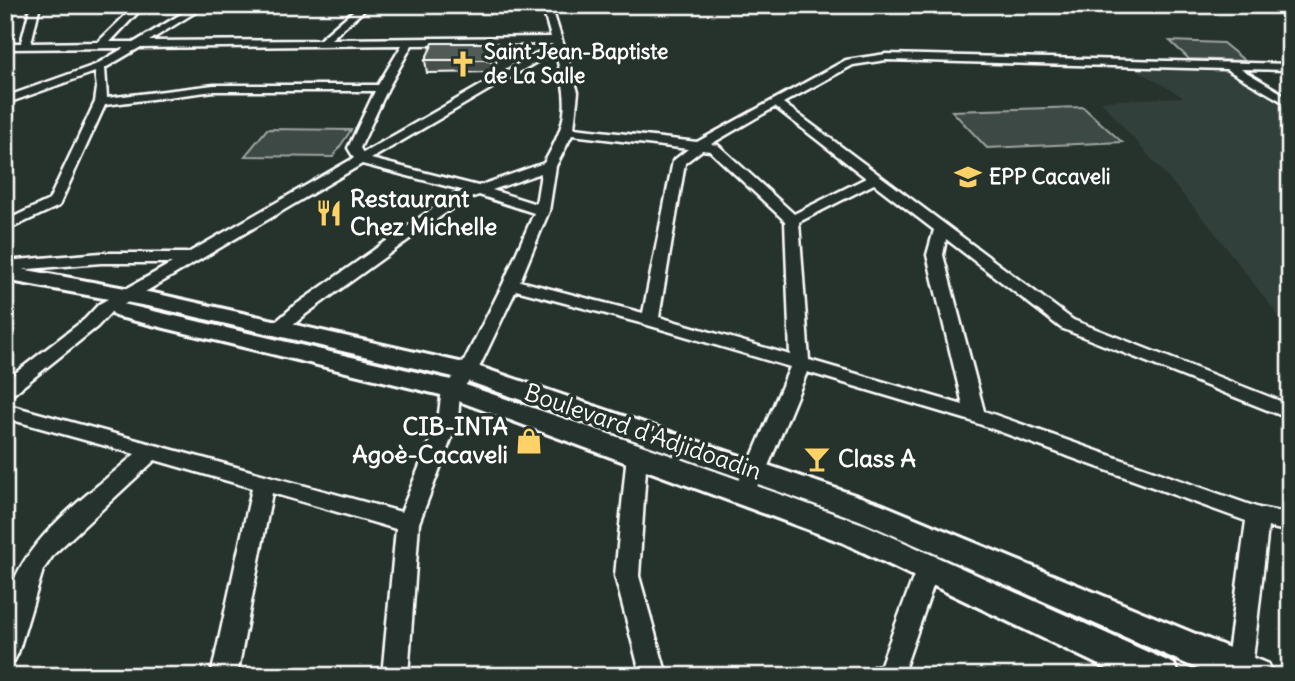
<svg xmlns="http://www.w3.org/2000/svg" width="1295" height="681" font-family="Delius,sans-serif">
<style>
.built{fill:#333f3a}
.green{fill:#3e4944;stroke:#9ea4a2;stroke-width:2}
.lines{fill:none;stroke-linecap:round;stroke-linejoin:round}
.minor-casing{stroke:#fff;stroke-width:5}
.secondary-casing{stroke:#fff;stroke-width:6}
.minor{fill:#26332d;fill-rule:evenodd}
.secondary{fill:#26332d;fill-rule:evenodd}
.wall{fill:#464f4b;stroke:#fff;stroke-width:2}
.shaded-wall{fill:#39403d;stroke:#fff;stroke-width:2}
.building{fill:#515c57;stroke:#fff;stroke-width:2}
.labels{text-anchor:middle;stroke-width:7;stroke-linejoin:round;paint-order:stroke}
.far-poi-label{font-size:21px;font-weight:bold;fill:#fff;stroke:#26332d;text-anchor:start}
.poi-label{font-size:24px;font-weight:bold;fill:#fff;stroke:#26332d;text-anchor:start}
.street-label{font-size:24px;fill:#fff;stroke:#26332d}
</style>
<rect width="100%" height="100%" fill="#26332d"/>
<filter id="ink" filterUnits="userSpaceOnUse"><feTurbulence type="fractalNoise" baseFrequency=".0143" numOctaves="2"/><feDisplacementMap in="SourceGraphic" scale="14" xChannelSelector="R" yChannelSelector="G"/><feConvolveMatrix kernelMatrix="1 2 1 2 8 2 1 2 1" color-interpolation-filters="sRGB"/></filter>
<g filter="url(#ink)">
<!-- built -->
<path class="built" d="M 1135,69 L 1227,71 L 1290,110 L 1290,331 L 1209,225 L 1101,101 L 1183,97 Z"/>
<!-- green -->
<path class="green" d="M 1170,41 L 1223,43 L 1245,61 L 1189,59 Z
M 1083,107 L 1122,142 L 987,148 L 952,111 Z
M 267,129 L 351,130 L 333,157 L 245,156 Z"/>
<g class="lines">
<!-- minor casing -->
<g class="minor-casing">
<path id="minor" d="M 31,5 L 40,5 L 31,43 L 98,42 L 136,5 L 145,5 L 110,42 L 135,42 L 196,5 L 207,5 L 149,41 L 319,40 L 360,5 L 370,5 L 331,39 L 551,37 L 542,5 L 551,5 L 578,92 L 574,128 L 697,142 L 846,60 L 886,54 L 1290,64 L 1290,70 L 1241,69 L 1290,98 L 1290,106 L 1226,69 L 886,60 L 853,65 L 783,103 L 1073,320 L 1290,405 L 1290,419 L 1061,328 L 946,239 L 943,255 L 984,411 L 1259,508 L 1290,514 L 1290,532 L 1268,527 L 1252,668 L 1248,676 L 1230,676 L 1226,668 L 1246,521 L 968,420 L 807,372 L 766,471 L 750,498 L 742,500 L 734,498 L 731,492 L 747,468 L 790,367 L 644,324 L 516,290 L 477,372 L 460,391 L 458,421 L 419,523 L 408,676 L 382,676 L 396,529 L 272,493 L 237,676 L 211,676 L 252,488 L 155,460 L 54,554 L 43,570 L 18,653 L 14,661 L 5,664 C 5,648 4,632 5,615 C 11,545 86,498 135,454 L 5,418 L 5,404 L 401,512 L 438,421 L 442,389 L 460,369 L 503,284 L 534,213 L 479,195 L 462,201 L 306,314 L 284,333 L 272,333 L 269,329 L 272,325 L 294,306 L 452,195 L 465,191 L 362,164 L 111,312 L 97,327 L 12,395 L 5,397 L 5,381 L 85,319 L 99,304 L 172,263 L 101,263 L 5,271 L 5,261 L 101,253 L 188,253 L 354,158 L 348,148 L 375,91 L 214,91 L 105,105 L 59,206 L 5,231 L 5,221 L 49,200 L 95,102 L 97,88 L 95,72 L 5,104 L 5,97 L 95,65 L 124,48 L 5,49 L 5,43 L 21,43 ZM 553,44 L 363,153 L 360,148 L 388,88 L 412,45 ZM 402,45 L 378,85 L 214,85 L 107,98 L 105,68 L 139,48 ZM 555,51 C 569,102 570,117 544,163 L 478,186 L 371,159 ZM 775,107 L 866,178 L 794,214 L 718,145 L 711,144 ZM 572,135 L 688,149 L 673,161 L 643,313 L 520,281 L 549,211 L 556,166 ZM 702,150 L 710,151 L 785,221 L 790,355 L 659,317 L 685,163 ZM 541,173 L 536,204 L 492,190 ZM 874,184 L 934,230 L 927,255 L 963,405 L 809,360 L 799,222 Z
M 637,447 L 644,449 L 647,454 L 639,576 L 667,676 L 641,676 L 615,576 L 627,454 L 630,449 Z
M 927,559 L 935,562 L 939,569 L 902,676 L 869,676 L 873,667 L 881,664 L 919,562 Z"/>
</g>
<!-- secondary casing -->
<g class="secondary-casing">
<path id="secondary" d="M 5,266 L 158,294 L 477,366 L 881,504 L 1268,664 L 1273,676 L 1214,676 L 859,520 L 462,379 L 158,308 L 5,280 Z
M 123,304 L 451,380 L 647,447 L 866,525 L 1174,664 L 1179,676 L 1122,676 L 844,543 L 445,396 L 115,316 L 111,311 L 115,306 Z"/>
</g>
<!-- minor -->
<use href="#minor" class="minor"/>
<!-- secondary -->
<use href="#secondary" class="secondary"/>
</g>
<!-- wall -->
<path class="wall" d="M 498,56 L 493,72 L 427,73 L 425,60 Z"/>
<!-- shaded-wall -->
<path class="shaded-wall" d="M 497,43 L 498,56 L 493,72 L 491,60 Z"/>
<!-- building -->
<path class="building" d="M 433,43 L 497,43 L 491,60 L 425,60 Z"/>
</g>
<!-- icons -->
<defs>
<g id="church-bare" transform="scale(2.1)"><path d="M-1.2-6h2.4v3.5h3.3v2.4h-3.3V6h-2.4V-.1h-3.3v-2.4h3.3Z" fill="#ffd166" stroke="#26332d" stroke-width="2.5" paint-order="stroke"/></g>
<g id="school-bare" transform="scale(2.1)"><path d="M0-5L7-2L0 1L-7-2ZM-4 1L0 2.5L4 1V4Q0 6-4 4Z" fill="#ffd166" stroke="#26332d" stroke-width="2.5" paint-order="stroke"/></g>
<g id="restaurant-bare" transform="scale(2.1)"><path d="M-5-6h1v4h1v-4h1v4h1v-4h1v5L-1.5 .5V6h-2V.5L-5-1ZM5-6V6H3V1.5H1.5Q1.5-4 5-6Z" fill="#ffd166" stroke="#26332d" stroke-width="2.5" paint-order="stroke"/></g>
<g id="shop-bare" transform="scale(2.1)"><path d="M-5-2.5h2.3a2.7 3.5 0 0 1 5.4 0H5L5.5 6h-11ZM-1.5-2.5h3a1.5 2.3 0 0 0-3 0Z" fill="#ffd166" stroke="#26332d" stroke-width="2.5" paint-order="stroke"/></g>
<g id="bar-bare" transform="scale(2.1)"><path d="M-6-5H6L.8 .8V4.5H3.5V6h-7V4.5H-.8V.8Z" fill="#ffd166" stroke="#26332d" stroke-width="2.5" paint-order="stroke"/></g>
</defs>
<g fill-rule="evenodd">
<use href="#church-bare" x="463" y="64"/>
<use href="#school-bare" x="968" y="177"/>
<use href="#restaurant-bare" x="329" y="213"/>
<use href="#shop-bare" x="529" y="441"/>
<use href="#bar-bare" x="817" y="459"/>
</g>
<g class="labels">
<!-- far-poi labels -->
<g class="far-poi-label">
<text x="484" y="59">Saint Jean-Baptiste<tspan x="484" dy="24">de La Salle</tspan></text>
<text x="989" y="184">EPP Cacaveli</text>
</g>
<!-- poi labels -->
<g class="poi-label">
<text x="350" y="207">Restaurant<tspan x="350" dy="28">Chez Michelle</tspan></text>
<text x="508" y="435" text-anchor="end">CIB-INTA<tspan x="508" dy="28">Agoè-Cacaveli</tspan></text>
<text x="838" y="467">Class A</text>
</g>
<!-- street labels -->
<g class="street-label">
<text transform="translate(643 432) rotate(19)" y="8">Boulevard d'Adjidoadin</text>
</g>
</g>
<!-- margin -->
<rect width="1295" height="681" fill="none" stroke="#26332d" stroke-width="28"/>
<rect x="14" y="14" width="1267" height="653" fill="none" stroke="#fff" stroke-width="2.5" filter="url(#ink)"/>
</svg>
